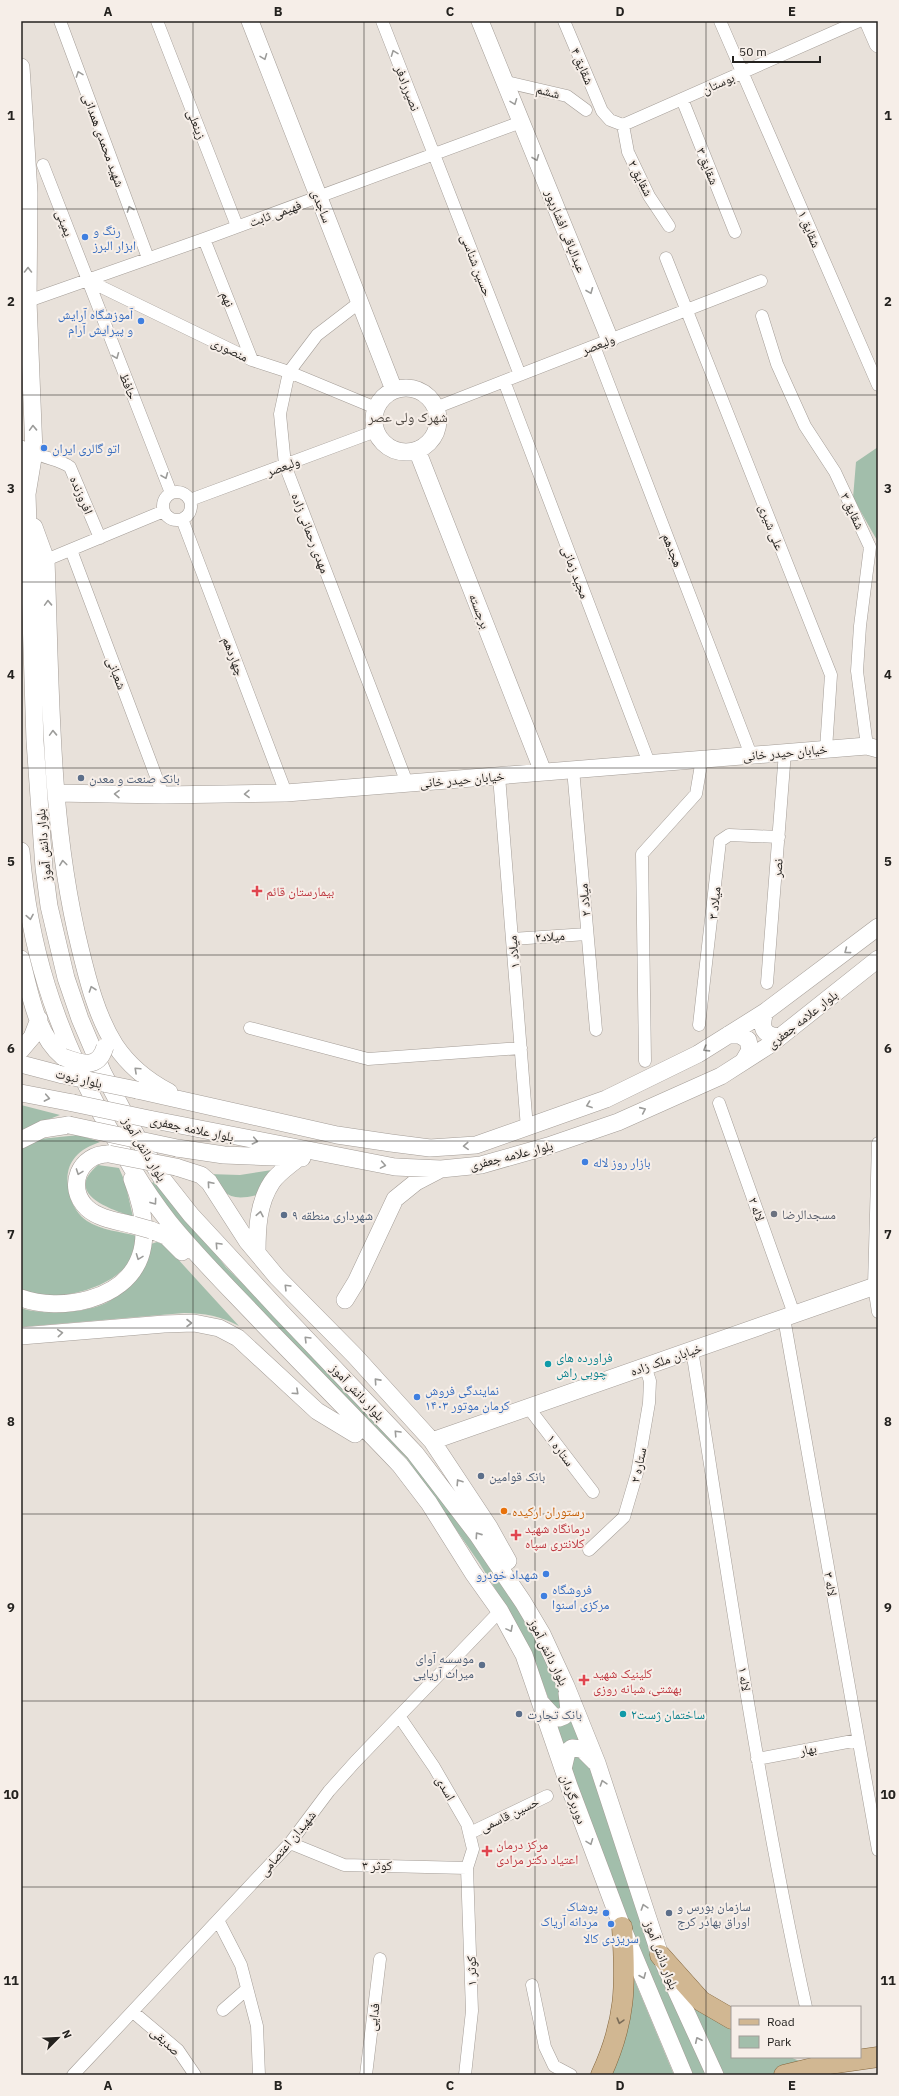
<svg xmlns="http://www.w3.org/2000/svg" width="899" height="2096" font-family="'IBM Plex Sans','Noto Naskh Arabic',sans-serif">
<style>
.green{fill:#a2beab}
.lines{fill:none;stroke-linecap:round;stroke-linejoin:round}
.street-casing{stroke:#a49d97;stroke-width:13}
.secondary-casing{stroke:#a49d97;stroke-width:18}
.primary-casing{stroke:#81643b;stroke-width:21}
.street{stroke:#fff;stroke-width:12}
.secondary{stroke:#fff;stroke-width:17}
.primary{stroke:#d1b792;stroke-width:20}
.secondary-bridge-casing{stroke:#a49d97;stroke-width:18;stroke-linecap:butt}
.secondary-bridge{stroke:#fff;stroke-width:17}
.oneway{stroke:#9c9c9a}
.oneway2{stroke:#7a6c58}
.grid{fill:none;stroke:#24221f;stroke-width:1;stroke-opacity:0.55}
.shop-dot{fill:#3f7fe0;stroke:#f6eee8;stroke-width:1.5}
.service-dot{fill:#5c6f8a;stroke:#f6eee8;stroke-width:1.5}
.health-dot{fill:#e0444e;stroke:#f6eee8;stroke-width:1.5}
.worship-dot{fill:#6b7280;stroke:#f6eee8;stroke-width:1.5}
.culture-dot{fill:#0f9aa8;stroke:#f6eee8;stroke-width:1.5}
.food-dot{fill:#e8710a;stroke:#f6eee8;stroke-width:1.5}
.labels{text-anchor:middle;stroke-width:4;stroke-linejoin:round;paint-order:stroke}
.street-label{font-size:13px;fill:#24221f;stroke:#f6eee8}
.shop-label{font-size:13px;fill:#366cbe;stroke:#f6eee8;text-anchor:start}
.service-label{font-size:13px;fill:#4e5e75;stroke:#f6eee8;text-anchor:start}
.health-label{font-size:13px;fill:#be3a42;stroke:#f6eee8;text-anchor:start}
.worship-label{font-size:13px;fill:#5b616d;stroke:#f6eee8;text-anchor:start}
.culture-label{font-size:13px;fill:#0d838f;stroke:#f6eee8;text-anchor:start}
.food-label{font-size:13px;fill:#c56008;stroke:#f6eee8;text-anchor:start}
.neighbourhood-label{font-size:14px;fill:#4d4741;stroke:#f6eee8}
.neatline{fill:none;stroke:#24221f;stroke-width:1.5}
.grid-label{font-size:13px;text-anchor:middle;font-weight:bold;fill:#24221f}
</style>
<rect width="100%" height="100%" fill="#e8e1da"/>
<!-- green -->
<path class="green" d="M 878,447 L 878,542 L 853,498 L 856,462 Z
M 21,1105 L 60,1115 L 39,1123 L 21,1133 Z
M 79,1135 L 100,1142 C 73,1151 62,1168 70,1196 C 72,1205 79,1216 87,1221 C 100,1230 122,1232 137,1236 C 136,1245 134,1255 129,1262 C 111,1290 50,1305 21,1289 L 21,1148 L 40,1139 Z
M 98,1165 L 119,1168 L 125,1182 L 133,1217 C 110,1209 63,1194 98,1165 Z
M 272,1170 L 257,1195 C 229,1202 225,1194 208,1174 L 240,1175 Z
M 158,1181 L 226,1267 L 330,1370 L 413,1459 L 519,1607 L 562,1690 L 560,1712 L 549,1700 L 531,1652 L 510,1613 L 480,1564 L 407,1459 L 220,1270 L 171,1211 L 151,1183 Z
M 157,1242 L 165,1245 L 239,1326 C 220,1316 205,1313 184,1313 L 21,1327 L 21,1308 C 43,1316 100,1314 117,1295 C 130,1280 140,1260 151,1244 Z
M 571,1716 L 587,1749 L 564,1750 L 551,1724 L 562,1725 Z
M 578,1756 L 588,1760 L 708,2075 L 688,2075 L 570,1770 L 574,1757 Z
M 629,1967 L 674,2075 L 607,2075 Z
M 674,1979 L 732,2025 L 732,2057 L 790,2057 L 816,2068 L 778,2075 L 721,2075 Z"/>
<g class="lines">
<!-- street casing -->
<g class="street-casing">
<path id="street" d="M 60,21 L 148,258
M 157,21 L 237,226
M 382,21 L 520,375
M 564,21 L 602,111 L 610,120 L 623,125 L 859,21
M 720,21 L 878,385
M 506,82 L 567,96 L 586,110
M 682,99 L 735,232
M 623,125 L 628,152 L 649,196 L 669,226
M 43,165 L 171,493
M 204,239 L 252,360
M 666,258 L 831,675 L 826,749
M 87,280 L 252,360 L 289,372 L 376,408
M 28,301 L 204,239 L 521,122
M 360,302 L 317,335 L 289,372 L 280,414 L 285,465 L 407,783
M 762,316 L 777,364 L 805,426 L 835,472 L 870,547 L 860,626 L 857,671 L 867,746
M 594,346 L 751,755
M 504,381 L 649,763
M 435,408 L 761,281
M 34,452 C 45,459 59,459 70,467 L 100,538
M163 506a14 14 0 1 1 28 0a14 14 0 1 1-28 0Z
M 190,500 L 376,431
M 182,519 L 286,793
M 71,550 L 163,795
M 46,560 L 164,511
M 573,769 L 596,1030
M 499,776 L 527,1128
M 512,939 L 587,934
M 767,983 L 785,752
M 699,1025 L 720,841 L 729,835 L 779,837
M 250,1028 L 368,1059 L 521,1048
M 645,1061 L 642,854 L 696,794 L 702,759
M 719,1103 L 794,1314
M 878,1143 L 874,1286 L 878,1312
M 784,1318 L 878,1850
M 692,1350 C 727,1569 758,1790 806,2007
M 528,1407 L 593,1492
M 589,1550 L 624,1517 L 637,1473 L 649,1403 L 650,1381 L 645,1366
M 399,1716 L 434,1767 L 467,1824 L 473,1849 L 467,1868 L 472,2011 L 465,2075
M 757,1759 L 858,1740
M 470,1833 L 547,1796
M 290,1843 L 344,1865 L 467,1868
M 218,1920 L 241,1965 L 257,2026 L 259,2075
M 532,1985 L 545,2047 L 554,2066 L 571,2075
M 223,2010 L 247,1989
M 133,2012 L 178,2050 L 195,2075
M 73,2075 L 290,1843 L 329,1791 L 355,1762 L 500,1611
M 366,2075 L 380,1959"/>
</g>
<!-- secondary casing -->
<g class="secondary-casing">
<path id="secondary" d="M 250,21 L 394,390
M 480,21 L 610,340
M 868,21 L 878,44
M 21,67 L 29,193 L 28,301 L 34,452 L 27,494 L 35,741 L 44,868 L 49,906 L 66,978 L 80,1019 L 103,1073 L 132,1128 L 161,1177 L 191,1215 L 279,1310 L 415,1453 L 477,1534 L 523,1602 L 542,1634 L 566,1686 L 597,1763 L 660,1955 L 715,2075
M374 420a32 32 0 1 1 64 0a32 32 0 1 1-64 0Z
M 21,449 L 25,476
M 417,450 L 543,772
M 34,527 L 46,560 C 51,690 49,822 80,948 C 88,981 97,1017 115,1045 C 129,1066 148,1081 169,1092
M 56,793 L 163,795 L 286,793 L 867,746 L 878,749
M 21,851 C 29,948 55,1026 100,1112 C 121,1150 142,1188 169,1222 C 199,1259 233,1292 265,1326 C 310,1372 355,1418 400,1465 L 429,1503 L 473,1573 L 500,1611 L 524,1655 L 569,1786 L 622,1927 L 684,2075
M 21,959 C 30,992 36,1035 63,1057
M 765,1012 C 760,1028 763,1035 779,1037
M 728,1035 L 740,1035 L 748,1040 L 750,1050 L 743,1062
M 21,1050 L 32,1037 L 39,1019
M 21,1064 L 63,1075
M 137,1090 L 337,1135 L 391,1143 L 430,1148 L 476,1145 L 606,1099 L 698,1054 L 765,1012 L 878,927
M 21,1093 L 73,1103
M 149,1119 L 395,1167 L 441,1169 L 481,1165 L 548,1146 L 618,1122 L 721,1076 L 771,1044 L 878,959
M 21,1140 L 43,1129 L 69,1125
M 177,1148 L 224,1155 L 302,1158
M 109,1154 C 80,1153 65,1187 87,1208 C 99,1219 118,1221 133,1225
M 176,1167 L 201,1175 L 209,1182 L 247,1241 L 277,1277 L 355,1356 L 432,1441 L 489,1527 L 508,1561
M 151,1230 L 166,1236 L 182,1252
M 257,1253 C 257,1228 258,1203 272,1182 C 278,1173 289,1166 297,1159
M 21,1298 C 60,1312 124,1301 140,1257 C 149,1232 141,1202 132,1179
M 345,1300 L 356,1282 L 395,1199 L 416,1182 L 439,1170
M 21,1336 L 164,1324 L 194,1323 L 219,1328 L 238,1338 L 317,1411 L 355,1434
M 432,1441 L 878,1285
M 541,1703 L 552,1715 L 559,1718 L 564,1716 L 569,1710 L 567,1693
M 563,1769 L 567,1752 L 572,1748 L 582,1749 L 595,1762"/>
</g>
<!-- primary casing -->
<g class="primary-casing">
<path id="primary" d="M 660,1955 L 701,2001 L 732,2019
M 601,2075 C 626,2021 626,1985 622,1927
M 784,2075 L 829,2064 L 878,2057"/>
</g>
<!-- street -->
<use href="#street" class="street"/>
<!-- secondary -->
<use href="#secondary" class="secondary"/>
<!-- primary -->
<use href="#primary" class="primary"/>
<!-- secondary-bridge casing -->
<g class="secondary-bridge-casing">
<path id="secondary-bridge" d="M 63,1057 C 82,1064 98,1070 105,1047
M 63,1075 L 137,1090
M 73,1103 L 149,1119
M 69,1125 L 177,1148
M 109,1154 L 176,1167
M 133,1225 L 151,1230"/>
</g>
<!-- secondary-bridge -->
<use href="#secondary-bridge" class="secondary-bridge"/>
</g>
<!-- one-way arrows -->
<defs><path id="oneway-chevron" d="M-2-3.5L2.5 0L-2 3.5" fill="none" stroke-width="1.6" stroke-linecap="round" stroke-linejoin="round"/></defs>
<g class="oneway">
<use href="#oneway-chevron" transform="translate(394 53) rotate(-111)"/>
<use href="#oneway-chevron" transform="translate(264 57) rotate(69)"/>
<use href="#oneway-chevron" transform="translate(79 74) rotate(-110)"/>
<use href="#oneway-chevron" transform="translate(514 102) rotate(69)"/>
<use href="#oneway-chevron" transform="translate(536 158) rotate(68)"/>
<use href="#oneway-chevron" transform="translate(130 209) rotate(-110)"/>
<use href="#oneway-chevron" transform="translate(28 270) rotate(-90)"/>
<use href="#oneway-chevron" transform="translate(590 291) rotate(68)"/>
<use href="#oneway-chevron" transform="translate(116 356) rotate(68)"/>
<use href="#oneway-chevron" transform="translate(33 428) rotate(-92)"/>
<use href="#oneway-chevron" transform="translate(165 476) rotate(68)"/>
<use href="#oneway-chevron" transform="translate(48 603) rotate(-92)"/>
<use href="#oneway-chevron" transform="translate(53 733) rotate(-92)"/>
<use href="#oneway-chevron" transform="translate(117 794) rotate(-179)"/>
<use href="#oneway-chevron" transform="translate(247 794) rotate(179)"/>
<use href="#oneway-chevron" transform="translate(63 863) rotate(-97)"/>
<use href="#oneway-chevron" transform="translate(30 917) rotate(80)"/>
<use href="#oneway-chevron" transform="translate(847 951) rotate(143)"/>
<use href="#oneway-chevron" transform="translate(92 989) rotate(-109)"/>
<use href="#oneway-chevron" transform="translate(706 1049) rotate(148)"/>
<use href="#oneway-chevron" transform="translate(137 1070) rotate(-137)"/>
<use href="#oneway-chevron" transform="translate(47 1098) rotate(11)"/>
<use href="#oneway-chevron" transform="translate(589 1105) rotate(160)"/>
<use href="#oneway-chevron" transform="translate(643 1110) rotate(-24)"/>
<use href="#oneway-chevron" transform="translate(255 1141) rotate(12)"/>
<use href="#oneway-chevron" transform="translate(466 1146) rotate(177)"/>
<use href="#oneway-chevron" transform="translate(383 1165) rotate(10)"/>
<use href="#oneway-chevron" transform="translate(79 1172) rotate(110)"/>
<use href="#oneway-chevron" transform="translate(210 1184) rotate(-131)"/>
<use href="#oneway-chevron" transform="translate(154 1202) rotate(54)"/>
<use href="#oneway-chevron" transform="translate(260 1214) rotate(-79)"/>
<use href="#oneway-chevron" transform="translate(218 1245) rotate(-133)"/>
<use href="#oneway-chevron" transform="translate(139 1257) rotate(111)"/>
<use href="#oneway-chevron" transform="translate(287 1287) rotate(-135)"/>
<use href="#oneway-chevron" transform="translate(189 1323)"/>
<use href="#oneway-chevron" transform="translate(60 1333) rotate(-5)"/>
<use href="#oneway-chevron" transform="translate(307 1339) rotate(-135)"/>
<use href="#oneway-chevron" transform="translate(377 1381) rotate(-132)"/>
<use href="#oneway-chevron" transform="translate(296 1392) rotate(42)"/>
<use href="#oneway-chevron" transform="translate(397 1433) rotate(-133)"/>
<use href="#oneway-chevron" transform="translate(459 1482) rotate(-123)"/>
<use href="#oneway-chevron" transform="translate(478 1535) rotate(-125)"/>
<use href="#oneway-chevron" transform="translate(510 1629) rotate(62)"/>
<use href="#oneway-chevron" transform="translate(603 1783) rotate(-108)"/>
<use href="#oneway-chevron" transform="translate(590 1842) rotate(69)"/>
<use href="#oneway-chevron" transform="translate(644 1907) rotate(-108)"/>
<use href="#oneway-chevron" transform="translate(643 1976) rotate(67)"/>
<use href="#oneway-chevron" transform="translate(698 2040) rotate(-115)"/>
</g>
<use class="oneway2" href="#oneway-chevron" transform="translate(620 2021) rotate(106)"/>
<!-- grid -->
<path class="grid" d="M 193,21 L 193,2075M 364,21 L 364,2075M 535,21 L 535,2075M 706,21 L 706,2075M 21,209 L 878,209M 21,395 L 878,395M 21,582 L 878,582M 21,768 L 878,768M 21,955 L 878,955M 21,1141 L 878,1141M 21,1328 L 878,1328M 21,1514 L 878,1514M 21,1701 L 878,1701M 21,1887 L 878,1887"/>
<!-- markers -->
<g class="shop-dot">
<circle cx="85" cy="237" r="4"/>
<circle cx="141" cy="321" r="4"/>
<circle cx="44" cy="448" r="4"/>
<circle cx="585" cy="1162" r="4"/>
<circle cx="417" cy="1397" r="4"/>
<circle cx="546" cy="1574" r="4"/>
<circle cx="544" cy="1596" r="4"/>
<circle cx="606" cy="1913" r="4"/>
<circle cx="611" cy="1924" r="4"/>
</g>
<g class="service-dot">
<circle cx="81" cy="778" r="4"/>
<circle cx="284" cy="1215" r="4"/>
<circle cx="481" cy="1476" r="4"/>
<circle cx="482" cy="1665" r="4"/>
<circle cx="519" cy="1714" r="4"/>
<circle cx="669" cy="1913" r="4"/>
</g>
<g class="health-dot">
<path d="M255 885h4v4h4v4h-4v4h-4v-4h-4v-4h4z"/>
<path d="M514 1529h4v4h4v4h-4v4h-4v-4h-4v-4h4z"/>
<path d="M582 1674h4v4h4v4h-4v4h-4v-4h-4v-4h4z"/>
<path d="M485 1845h4v4h4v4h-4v4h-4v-4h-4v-4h4z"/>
</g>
<circle class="worship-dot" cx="774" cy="1214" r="4"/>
<g class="culture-dot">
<circle cx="548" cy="1364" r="4"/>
<circle cx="623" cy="1714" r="4"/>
</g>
<circle class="food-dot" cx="504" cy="1511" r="4"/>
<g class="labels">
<!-- street labels -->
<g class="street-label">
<text transform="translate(583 66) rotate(67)" y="5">شقایق ۴</text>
<text transform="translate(718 83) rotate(-24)" y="5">بوستان</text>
<text transform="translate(408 88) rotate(69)" y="5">نصیررادفر</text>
<text transform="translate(548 91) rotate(14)" y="5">ششم</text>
<text transform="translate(197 124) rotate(69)" y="5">زینعلی</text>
<text transform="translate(104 140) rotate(70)" y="5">شهید محمدی همدانی</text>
<text transform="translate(708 166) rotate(68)" y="5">شقایق ۳</text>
<text transform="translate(641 178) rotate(63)" y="5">شقایق ۲</text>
<text transform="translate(322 206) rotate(69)" y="5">ساجدی</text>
<text transform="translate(275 213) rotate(-20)" y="5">فهیمی ثابت</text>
<text transform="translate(65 223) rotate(69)" y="5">یمینی</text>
<text transform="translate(810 229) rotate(67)" y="5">شقایق ۱</text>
<text transform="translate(566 231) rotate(68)" y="5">عبدالباقی افشارپور</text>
<text transform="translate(477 265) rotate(69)" y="5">حسین شناسی</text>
<text transform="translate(228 299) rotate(68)" y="5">نهم</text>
<text transform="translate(598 344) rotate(-21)" y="5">ولیعصر</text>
<text transform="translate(230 349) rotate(26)" y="5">منصوری</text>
<text transform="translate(129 386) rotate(68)" y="5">حافظ</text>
<text transform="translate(283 466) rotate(-20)" y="5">ولیعصر</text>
<text transform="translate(82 495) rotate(67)" y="5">افروزنده</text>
<text transform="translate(853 511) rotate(65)" y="5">شقایق ۳</text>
<text transform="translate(772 527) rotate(69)" y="5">علی شیری</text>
<text transform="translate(311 533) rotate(69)" y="5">مهدی رحمانی زاده</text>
<text transform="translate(673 550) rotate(69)" y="5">هجدهم</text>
<text transform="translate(576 572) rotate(69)" y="5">مجید زمانی</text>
<text transform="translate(480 611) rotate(69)" y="5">برجسته</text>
<text transform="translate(234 656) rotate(69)" y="5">چهاردهم</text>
<text transform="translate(117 673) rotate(69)" y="5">شعبانی</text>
<text transform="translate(785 752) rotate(-5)" y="5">خیابان حیدر خانی</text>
<text transform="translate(462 779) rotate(-5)" y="5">خیابان حیدر خانی</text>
<text transform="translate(43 845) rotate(-95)" y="5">بلوار دانش آموز</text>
<text transform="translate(777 868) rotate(-86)" y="5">نصر</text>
<text transform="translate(584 900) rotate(-95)" y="5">میلاد ۲</text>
<text transform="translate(714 903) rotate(-84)" y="5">میلاد ۳</text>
<text transform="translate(550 936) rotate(-4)" y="5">میلاد۲</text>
<text transform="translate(513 952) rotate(-95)" y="5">میلاد ۱</text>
<text transform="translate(802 1019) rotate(-38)" y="5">بلوار علامه جعفری</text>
<text transform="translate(79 1078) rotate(13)" y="5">بلوار نبوت</text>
<text transform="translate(192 1128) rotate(12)" y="5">بلوار علامه جعفری</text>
<text transform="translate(145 1149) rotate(59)" y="5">بلوار دانش آموز</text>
<text transform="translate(511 1155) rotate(-14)" y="5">بلوار علامه جعفری</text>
<text transform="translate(757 1209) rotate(70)" y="5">لاله ۲</text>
<text transform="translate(666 1359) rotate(-19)" y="5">خیابان ملک زاده</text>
<text transform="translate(358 1392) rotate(47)" y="5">بلوار دانش آموز</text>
<text transform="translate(561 1450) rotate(53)" y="5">ستاره ۱</text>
<text transform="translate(638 1465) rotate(-78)" y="5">ستاره ۲</text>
<text transform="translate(831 1584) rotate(80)" y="5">لاله ۳</text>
<text transform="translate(549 1652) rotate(64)" y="5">بلوار دانش آموز</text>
<text transform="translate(745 1679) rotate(81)" y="5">لاله ۱</text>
<text transform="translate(808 1749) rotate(-11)" y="5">بهار</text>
<text transform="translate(446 1788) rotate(60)" y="5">اسدی</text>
<text transform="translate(574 1799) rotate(70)" y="5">دوربرگردان</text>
<text transform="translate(509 1814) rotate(-26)" y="5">حسین قاسمی</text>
<text transform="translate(287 1843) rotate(-50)" y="5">شهیدان اعتصامی</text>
<text x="377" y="1870">کوثر ۳</text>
<text transform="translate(662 1955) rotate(69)" y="5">بلوار دانش آموز</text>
<text transform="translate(471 1971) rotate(-91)" y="5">کوثر ۱</text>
<text transform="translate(373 2017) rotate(-83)" y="5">فدایی</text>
<text transform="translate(166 2041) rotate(43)" y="5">صدیقی</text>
</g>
<!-- shop labels -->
<g class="shop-label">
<text x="93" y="235">رنگ و<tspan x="93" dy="15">ابزار البرز</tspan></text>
<text x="133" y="319" text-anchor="end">آموزشگاه آرایش<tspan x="133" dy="15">و پیرایش آرام</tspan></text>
<text x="52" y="453">اتو گالری ایران</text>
<text x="593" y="1167">بازار روز لاله</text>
<text x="425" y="1395">نمایندگی فروش<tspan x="425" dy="15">۱۴۰۳ کرمان موتور</tspan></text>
<text x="538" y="1579" text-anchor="end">شهداد خودرو</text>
<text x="552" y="1594">فروشگاه<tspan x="552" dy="15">مرکزی اسنوا</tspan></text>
<text x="598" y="1911" text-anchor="end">پوشاک<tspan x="598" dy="15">مردانه آریاک</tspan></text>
<text x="611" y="1943" text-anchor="middle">سریزدی کالا</text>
</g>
<!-- service labels -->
<g class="service-label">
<text x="89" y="783">بانک صنعت و معدن</text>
<text x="292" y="1220">شهرداری منطقه ۹</text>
<text x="489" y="1481">بانک قوامین</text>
<text x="474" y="1663" text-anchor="end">موسسه آوای<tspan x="474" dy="15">میراث آریایی</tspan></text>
<text x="527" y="1719">بانک تجارت</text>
<text x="677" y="1911">سازمان بورس و<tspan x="677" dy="15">اوراق بهادر کرج</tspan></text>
</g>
<!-- health labels -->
<g class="health-label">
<text x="266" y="896">بیمارستان قائم</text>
<text x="525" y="1533">درمانگاه شهید<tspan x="525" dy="15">کلانتری سپاه</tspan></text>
<text x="593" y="1678">کلینیک شهید<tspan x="593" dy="15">بهشتی، شبانه روزی</tspan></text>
<text x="496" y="1849">مرکز درمان<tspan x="496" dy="15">اعتیاد دکتر مرادی</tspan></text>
</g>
<!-- worship labels -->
<g class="worship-label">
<text x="782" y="1219">مسجدالرضا</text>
</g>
<!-- culture labels -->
<g class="culture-label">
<text x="556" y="1362">فراورده های<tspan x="556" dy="15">چوبی راش</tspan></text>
<text x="631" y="1719">ساختمان ژست۲</text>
</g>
<!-- food labels -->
<g class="food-label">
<text x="512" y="1516">رستوران ارکیده</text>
</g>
<!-- neighbourhood labels -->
<g class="neighbourhood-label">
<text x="408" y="422">شهرک ولی عصر</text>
</g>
</g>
<!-- border -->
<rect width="899" height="2096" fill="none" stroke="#f6eee8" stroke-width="44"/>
<!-- legend -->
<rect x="731" y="2006" width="130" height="52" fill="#f6eee8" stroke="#a29c98"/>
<rect x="739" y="2019" width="20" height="6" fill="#d1b792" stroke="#a29c98"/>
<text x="767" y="2026" font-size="12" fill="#24221f">Road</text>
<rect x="739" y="2036" width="20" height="12" fill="#a2beab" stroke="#a29c98"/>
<text x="767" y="2046" font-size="12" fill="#24221f">Park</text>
<!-- north arrow -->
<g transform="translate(58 2038) rotate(66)" stroke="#f6eee8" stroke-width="3" paint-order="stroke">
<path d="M0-3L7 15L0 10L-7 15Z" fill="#24221f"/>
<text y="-6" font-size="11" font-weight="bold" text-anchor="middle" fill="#24221f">N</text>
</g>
<!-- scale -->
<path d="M733 56v6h87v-6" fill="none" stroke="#24221f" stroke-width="2"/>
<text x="739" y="56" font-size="12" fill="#24221f" stroke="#f6eee8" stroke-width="3" paint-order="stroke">50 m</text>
<rect x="22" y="22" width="855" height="2052" class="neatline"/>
<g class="grid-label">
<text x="108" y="16">A</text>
<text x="278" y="16">B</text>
<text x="450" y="16">C</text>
<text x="620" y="16">D</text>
<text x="792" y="16">E</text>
<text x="11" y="120">1</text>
<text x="888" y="120">1</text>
<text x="11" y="306">2</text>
<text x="888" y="306">2</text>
<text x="11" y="493">3</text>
<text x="888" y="493">3</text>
<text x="11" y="679">4</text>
<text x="888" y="679">4</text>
<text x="11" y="866">5</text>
<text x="888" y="866">5</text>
<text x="11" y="1053">6</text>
<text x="888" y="1053">6</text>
<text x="11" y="1239">7</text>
<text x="888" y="1239">7</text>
<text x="11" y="1426">8</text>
<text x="888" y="1426">8</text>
<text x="11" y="1612">9</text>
<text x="888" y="1612">9</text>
<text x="11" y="1799">10</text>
<text x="888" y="1799">10</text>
<text x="11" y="1985">11</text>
<text x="888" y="1985">11</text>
<text x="108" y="2090">A</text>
<text x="278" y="2090">B</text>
<text x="450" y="2090">C</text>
<text x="620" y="2090">D</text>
<text x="792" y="2090">E</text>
</g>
</svg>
